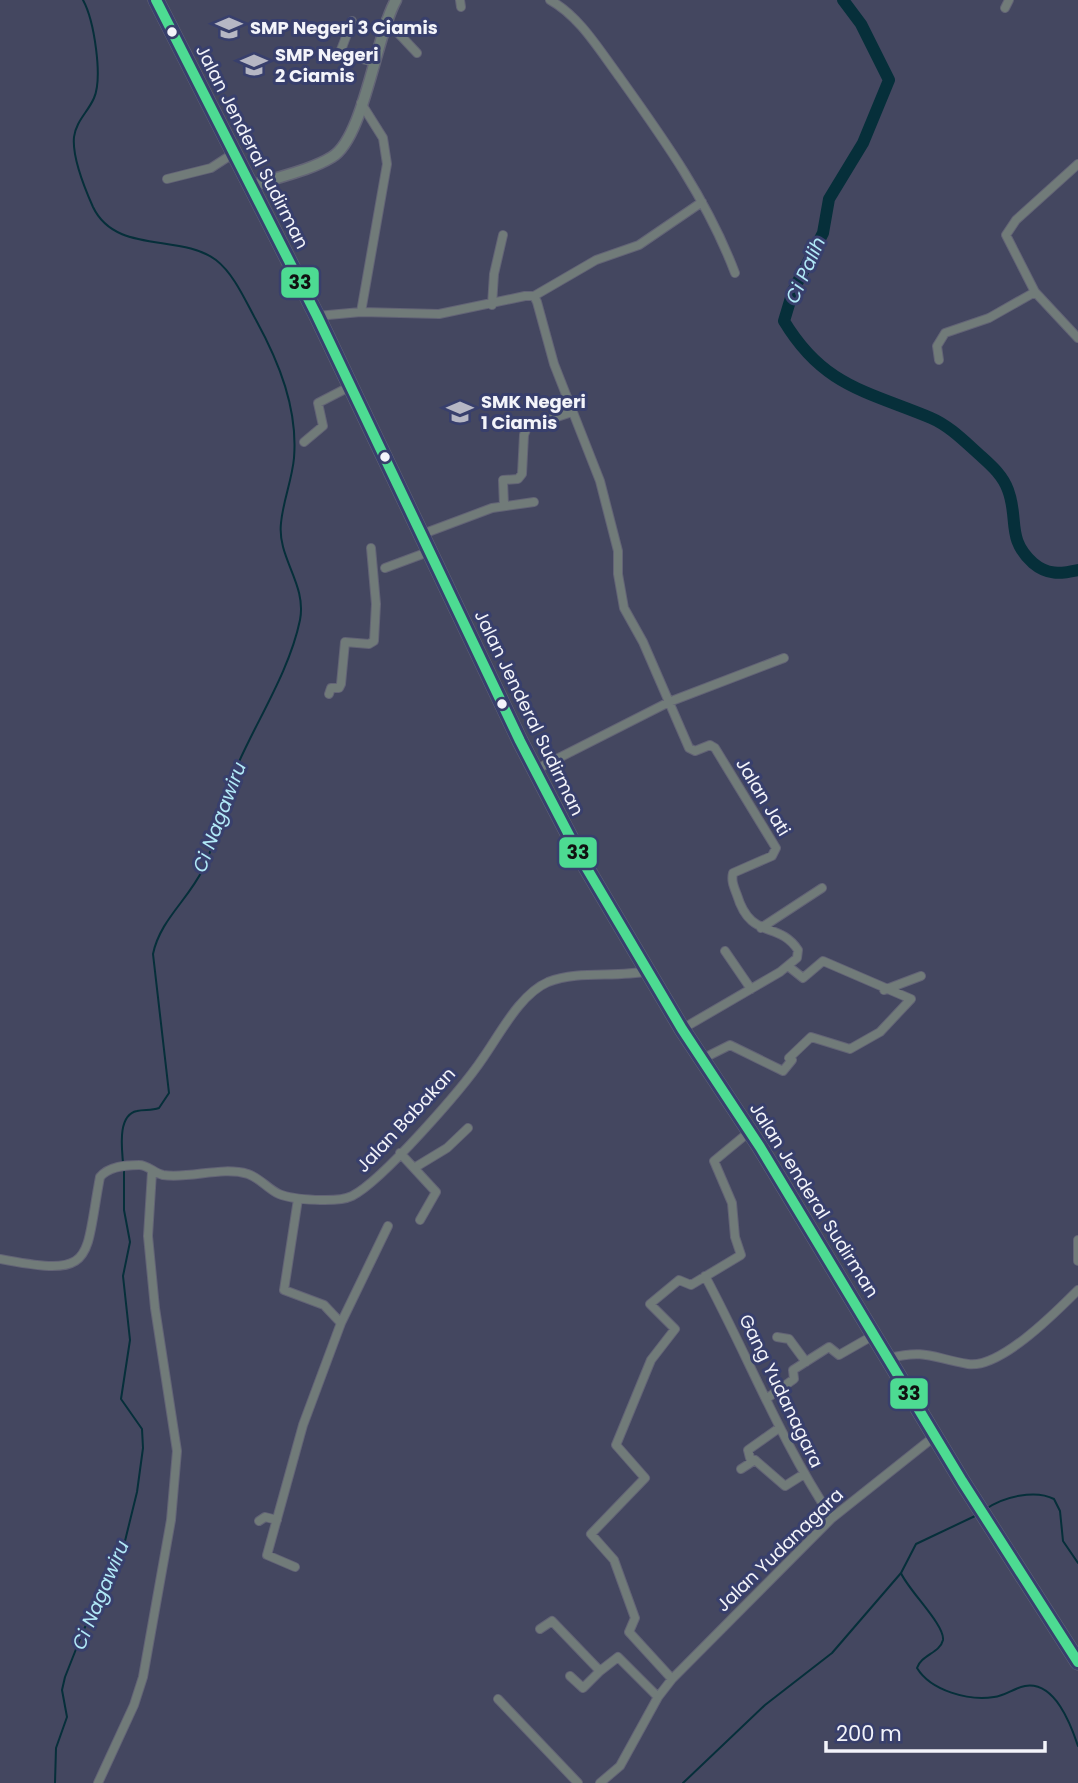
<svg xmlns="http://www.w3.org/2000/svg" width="1078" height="1783" font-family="Poppins,sans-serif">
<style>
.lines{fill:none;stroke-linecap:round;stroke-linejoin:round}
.stream{stroke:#062f3a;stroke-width:2}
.river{stroke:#062f3a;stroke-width:12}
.street-casing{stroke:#636476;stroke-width:10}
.secondary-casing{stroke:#636476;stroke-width:13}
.highway-casing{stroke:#636476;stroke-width:17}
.street{stroke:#717b79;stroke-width:8}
.secondary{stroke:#707d79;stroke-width:10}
.highway{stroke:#72837c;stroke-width:14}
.bus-1-casing{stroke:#383f6c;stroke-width:16}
.bus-1{stroke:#4ddb92;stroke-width:10}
.bus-dot{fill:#f3f4fa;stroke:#383f6c;stroke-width:2.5}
.labels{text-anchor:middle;stroke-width:6;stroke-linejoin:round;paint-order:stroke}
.poi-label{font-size:18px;font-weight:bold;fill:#f3f4fa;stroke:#383f6c;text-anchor:start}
.street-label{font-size:18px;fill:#f3f4fa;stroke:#383f6c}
.water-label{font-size:19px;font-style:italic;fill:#b1e9f7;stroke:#383f6c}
.line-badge{stroke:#383f6c;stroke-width:2.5}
.pale-badge-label{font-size:19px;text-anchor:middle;font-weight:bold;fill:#111}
</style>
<rect width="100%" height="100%" fill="#444760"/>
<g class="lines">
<!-- stream -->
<path class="stream" d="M 83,0 C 94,20 103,77 94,98 C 88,112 76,121 74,137 C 72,157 85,189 93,207 C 116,255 180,233 216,260 C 234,274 245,300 256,320 C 279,362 298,409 294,458 C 292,480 283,501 281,523 C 277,558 307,584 300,620 C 289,673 255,723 234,773 C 221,804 218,839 203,869 C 188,900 160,920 153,954 L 169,1093 L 159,1108 C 151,1111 144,1109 137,1111 C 117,1115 122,1149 123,1163
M 986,1509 C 1003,1497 1035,1489 1054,1499 L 1060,1511 L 1063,1541 L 1078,1563
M 975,1516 L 916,1544 L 901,1573 C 908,1590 945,1625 943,1640 C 940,1653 921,1655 917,1668 C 931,1691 969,1701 994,1697 C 1005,1696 1014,1688 1025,1686 C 1055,1681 1071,1725 1078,1746
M 55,1783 L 56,1748 L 67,1717 L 62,1690 L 65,1677 L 84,1629 L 111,1579 L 125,1541 L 137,1492 L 143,1448 L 142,1429 L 121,1399 L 130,1340 L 123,1276 L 130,1242 L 124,1210 L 124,1168
M 683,1783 L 765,1705 L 832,1653 L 901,1573"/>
<!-- river -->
<path class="river" d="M 843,0 L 861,24 L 889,80 L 863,143 L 829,199 L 823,233 L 793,291 L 784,321 C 823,386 866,391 931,418 C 950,426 966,443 982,457 C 992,466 1003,476 1008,490 C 1019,519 1006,539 1033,563 C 1047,575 1060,574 1078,570"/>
<!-- street casing -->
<g class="street-casing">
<path id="street" d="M 460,0 L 461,7
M 550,0 C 579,16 598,48 618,75 C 663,138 707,199 735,273
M 1005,8 L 1009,0
M 386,20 L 417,53
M 352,21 L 341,50 L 346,55 L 374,62
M 1078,164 L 1016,220 L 1006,235 L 1035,292 L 1078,338
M 167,179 L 211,168 L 234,153
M 534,296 L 596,260 L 639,245 L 702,202
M 492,305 L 494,274 L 503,235
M 361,312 L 387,164 L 383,138 L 361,103
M 317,316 L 361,312 L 439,314 L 525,296 L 534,296 L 537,302 L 554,364 L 600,481 L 618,551 L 618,574 L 624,608 L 643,642 L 689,748 L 695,751 L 710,745 L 715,748 L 776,848 L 772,856 L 733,873 C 731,881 734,887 737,895 C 751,941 778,920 798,950 L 797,958 L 780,972 L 682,1029
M 939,360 L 937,346 L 945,333 L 989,318 L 1035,292
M 304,442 L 323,426 L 318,403 L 349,387
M 504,506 L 503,480 L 518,479 L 522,474 L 524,435 L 527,427 L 572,412
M 420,535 L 492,508 L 534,502
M 385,568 L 428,552
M 329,694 L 331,688 L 339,688 L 341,684 L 345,642 L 369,644 L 374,641 L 376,604 L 371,548
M 535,770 L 669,702 L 784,658
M 761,928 L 822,888
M 725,951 L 751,989
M 884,990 L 921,976
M 702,1059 L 730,1045 L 783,1071 L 792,1060 L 789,1058 L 811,1037 L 850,1049 L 880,1032 L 911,999 L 823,961 L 803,978 L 788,966
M 400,1153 L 436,1192 L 420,1220
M 414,1168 L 447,1148 L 468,1128
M 1078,1240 L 1078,1261
M 0,1259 C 97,1278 84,1261 100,1177 C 109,1166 126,1165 139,1165 C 148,1165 154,1173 163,1175 C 191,1179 221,1166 248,1174 C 260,1178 268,1189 279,1194 C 293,1200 338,1203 352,1196 C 382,1181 463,1088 483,1058 C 500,1034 520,994 548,982 C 579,970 615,978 648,971
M 705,1276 C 748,1356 781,1442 832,1518
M 341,1323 L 388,1226
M 777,1337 L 789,1339 L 806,1362
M 889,1358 C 927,1349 932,1358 968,1364 C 1000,1369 1056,1312 1078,1290
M 766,1399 L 794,1379 L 793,1370 L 829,1347 L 839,1355 L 874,1335
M 755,1460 L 750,1458 L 748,1450 L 779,1428
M 741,1469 L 755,1460 L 785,1486 L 804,1474
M 259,1521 L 265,1517 L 277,1520
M 295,1567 L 267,1555 L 303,1425 L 341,1323 L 324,1305 L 284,1290 L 298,1199
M 540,1629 L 552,1621 L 600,1671 L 618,1657 L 658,1697
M 570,1676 L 583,1688 L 600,1671
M 672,1679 L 629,1632 L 635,1618 L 614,1560 L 591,1534 L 645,1478 L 616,1445 L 651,1360 L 675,1329 L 650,1304 L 679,1280 L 691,1285 L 741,1255 L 735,1237 L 732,1203 L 714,1161 L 749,1132
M 498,1699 L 578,1783
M 98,1783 L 134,1705 L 143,1677 L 171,1520 L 177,1451 L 155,1308 L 148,1236 L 152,1172
M 600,1783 L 620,1766 L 658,1697 L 672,1679 L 832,1518 L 935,1436"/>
</g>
<!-- secondary casing -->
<g class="secondary-casing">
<path id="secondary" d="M 251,186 C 277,177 309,171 332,157 C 364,138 376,35 396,0"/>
</g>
<!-- highway casing -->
<g class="highway-casing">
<path id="highway" d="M 156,0 L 317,316 L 520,741 L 583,862 L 682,1029 L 760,1147 L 962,1481 L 1078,1662"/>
</g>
<!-- street -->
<use href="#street" class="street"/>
<!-- secondary -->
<use href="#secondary" class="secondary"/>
<!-- highway -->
<use href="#highway" class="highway"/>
<!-- bus-1 casing -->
<g class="bus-1-casing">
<path id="bus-1" d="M 156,0 L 317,316 L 520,741 L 583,862 L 682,1029 L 760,1147 L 962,1481 L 1078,1662"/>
</g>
<!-- bus-1 -->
<use href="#bus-1" class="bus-1"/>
</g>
<!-- icons -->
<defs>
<g id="school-bare" transform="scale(2.1)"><path d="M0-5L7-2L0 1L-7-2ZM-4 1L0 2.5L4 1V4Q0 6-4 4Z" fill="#b6b7c4" stroke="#383f6c" stroke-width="2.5" paint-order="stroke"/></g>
</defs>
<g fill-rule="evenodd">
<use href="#school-bare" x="229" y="28"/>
<use href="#school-bare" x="254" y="65"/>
<use href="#school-bare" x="460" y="412"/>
</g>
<!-- markers -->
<g class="bus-dot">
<circle cx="172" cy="32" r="6"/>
<circle cx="385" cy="457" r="6"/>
<circle cx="502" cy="704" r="6"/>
</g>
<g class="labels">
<!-- poi labels -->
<g class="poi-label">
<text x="250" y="34">SMP Negeri 3 Ciamis</text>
<text x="275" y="61">SMP Negeri<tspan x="275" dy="21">2 Ciamis</tspan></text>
<text x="481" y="408">SMK Negeri<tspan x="481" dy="21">1 Ciamis</tspan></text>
</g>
<!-- street labels -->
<g class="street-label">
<text transform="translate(252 147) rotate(63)" y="6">Jalan Jenderal Sudirman</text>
<text transform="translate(529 713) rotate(64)" y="6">Jalan Jenderal Sudirman</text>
<text transform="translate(763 797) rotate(59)" y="6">Jalan Jati</text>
<text transform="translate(406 1120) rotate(-47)" y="6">Jalan Babakan</text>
<text transform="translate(814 1200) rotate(58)" y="6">Jalan Jenderal Sudirman</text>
<text transform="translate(781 1391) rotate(64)" y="6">Gang Yudanagara</text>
<text transform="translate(780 1550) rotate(-44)" y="6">Jalan Yudanagara</text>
</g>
<!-- water labels -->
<g class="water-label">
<text transform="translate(805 270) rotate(-66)" y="7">Ci Palih</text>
<text transform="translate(219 817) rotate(-69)" y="7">Ci Nagawiru</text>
<text transform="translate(100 1595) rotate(-67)" y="7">Ci Nagawiru</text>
</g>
</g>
<g class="line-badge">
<rect x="280" y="266" width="40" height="33" rx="7" fill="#4ddb92"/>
<rect x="558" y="836" width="40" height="33" rx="7" fill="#4ddb92"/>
<rect x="889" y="1377" width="40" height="33" rx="7" fill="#4ddb92"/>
</g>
<g class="pale-badge-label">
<text x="300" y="289">33</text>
<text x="578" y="859">33</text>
<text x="909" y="1400">33</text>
</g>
<!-- scale -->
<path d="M826 1741v10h219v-10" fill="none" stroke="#f3f4fa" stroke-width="3.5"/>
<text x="836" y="1741" font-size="21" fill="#f3f4fa" stroke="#383f6c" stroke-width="5" paint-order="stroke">200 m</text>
</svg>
